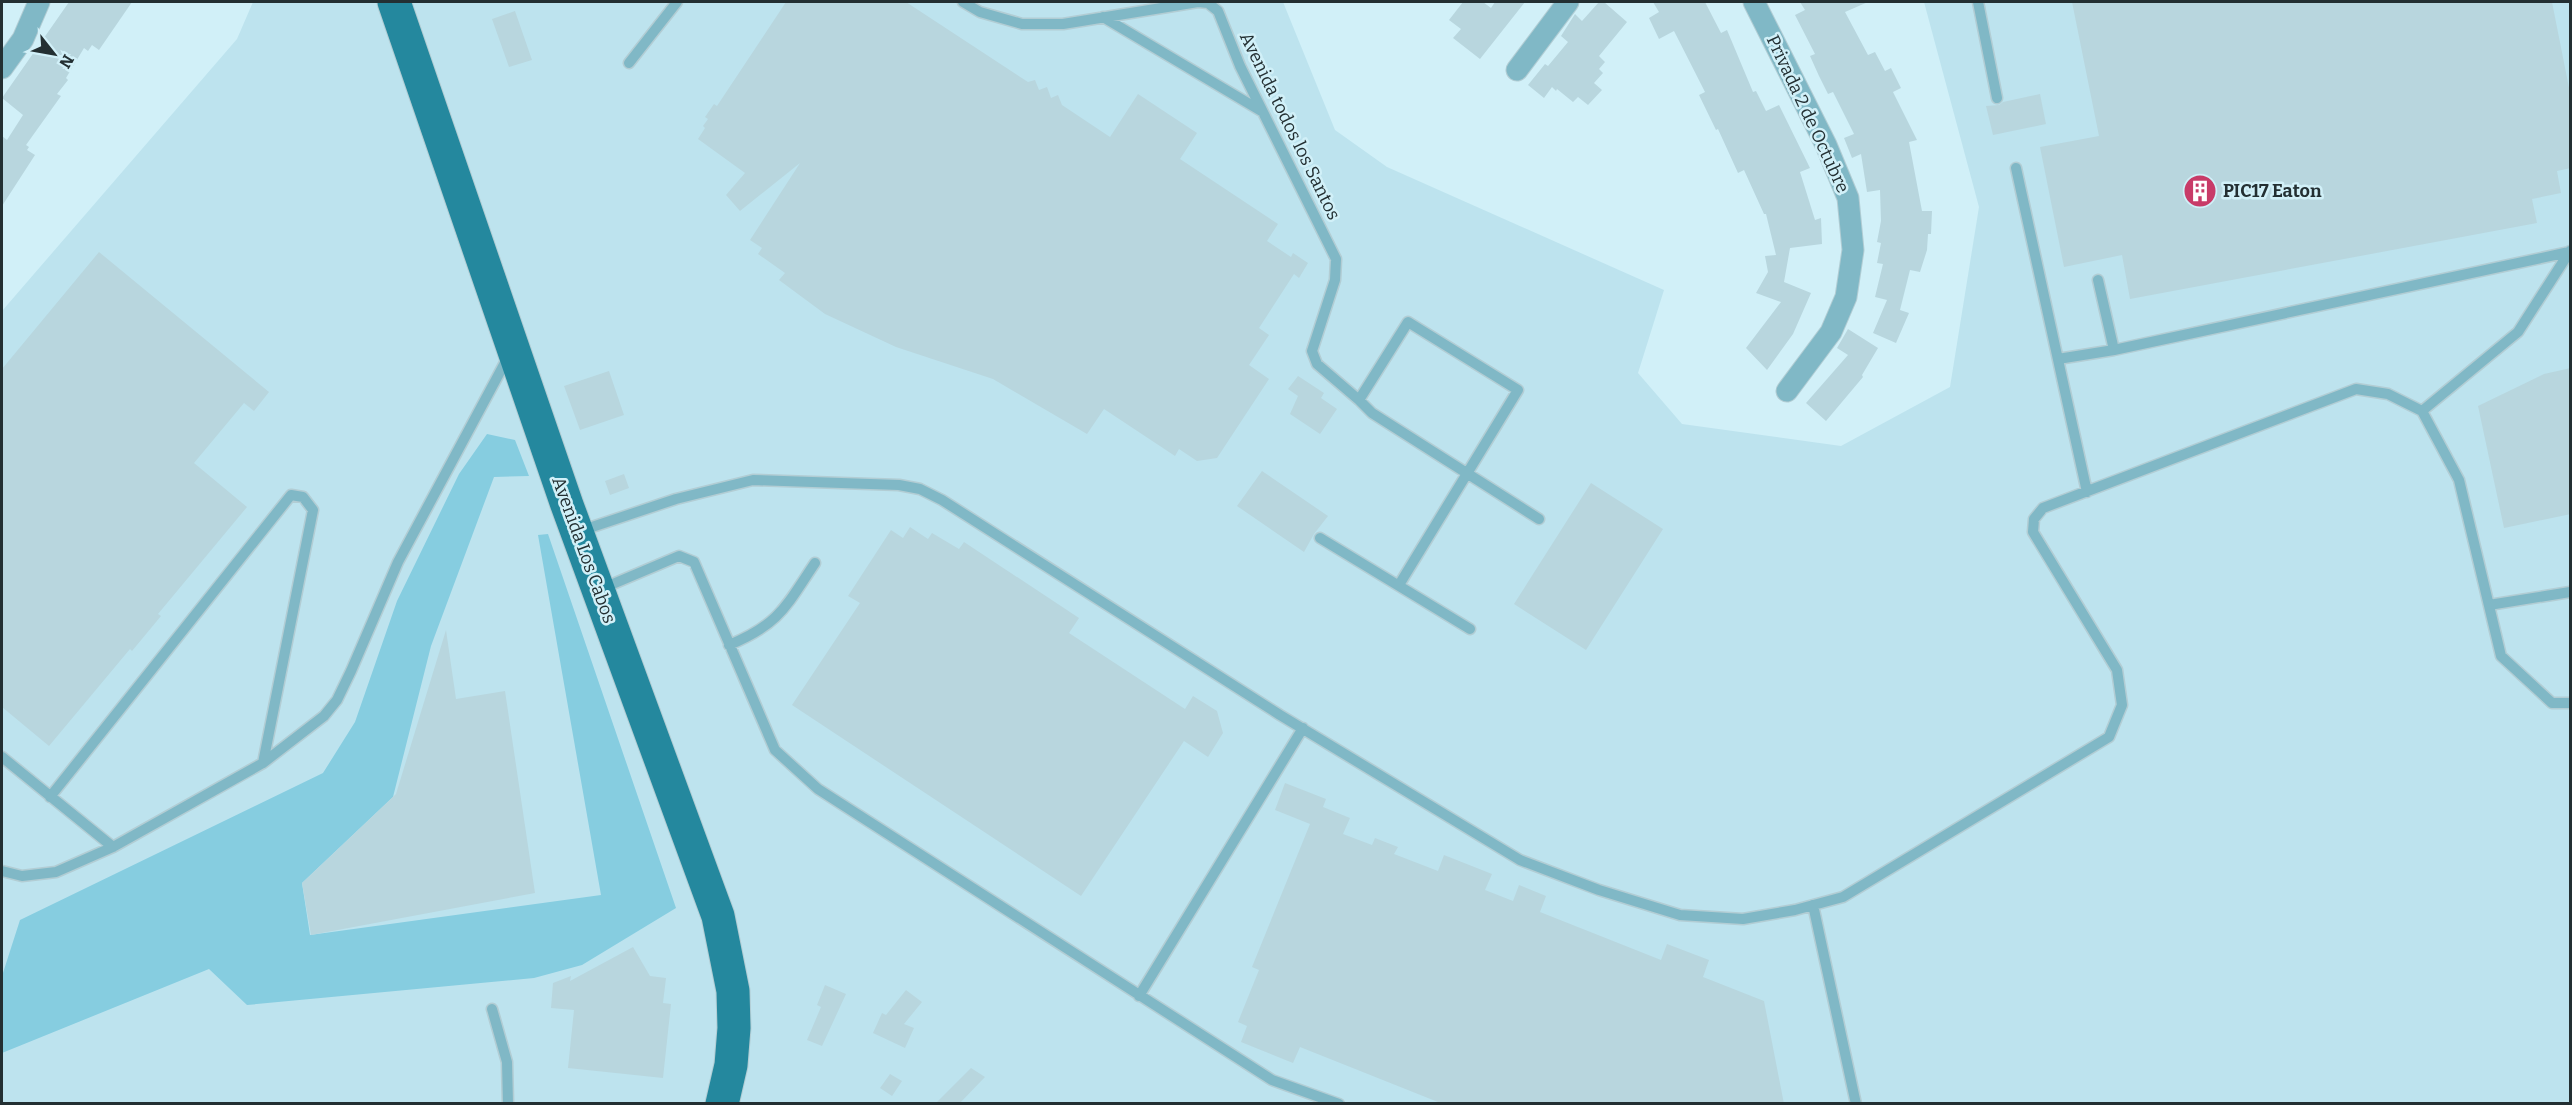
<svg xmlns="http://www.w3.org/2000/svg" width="2572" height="1105" font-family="Bitter,serif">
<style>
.built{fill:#bde3ee}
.green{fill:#86cde0}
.building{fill:#b8d6de}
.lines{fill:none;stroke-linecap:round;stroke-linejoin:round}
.lane-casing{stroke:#b2cdd4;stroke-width:13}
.street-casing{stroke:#b2cdd4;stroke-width:23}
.primary-casing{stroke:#b2cdd4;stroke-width:35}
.lane{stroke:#80b8c6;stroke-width:10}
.street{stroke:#80b8c6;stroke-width:21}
.primary{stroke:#24889e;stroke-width:33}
.labels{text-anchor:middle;stroke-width:5;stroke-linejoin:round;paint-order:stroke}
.street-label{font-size:18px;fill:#232f32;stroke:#d1f0f8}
.poi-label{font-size:18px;font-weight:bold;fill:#232f32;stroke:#d1f0f8;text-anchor:start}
</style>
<rect width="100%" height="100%" fill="#d1f0f8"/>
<!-- built -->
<path class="built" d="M 253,2 L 1283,2 L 1335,130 L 1387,167 L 1664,290 L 1638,373 L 1682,424 L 1841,446 L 1950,387 L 1979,207 L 1924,2 L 2570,2 L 2570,1103 L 2,1104 L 2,311 L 237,39 Z"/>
<!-- green -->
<path class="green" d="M 487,434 L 515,440 L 529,476 L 494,477 L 431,646 L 393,797 L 302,883 L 310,935 L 601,895 L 538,535 L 548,534 L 676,908 L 582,965 L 534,978 L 247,1005 L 209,969 L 2,1053 L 2,976 L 20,920 L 323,773 L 355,722 L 397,601 L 459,474 Z"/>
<!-- building -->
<path class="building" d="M 69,2 L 132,2 L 99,50 L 92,45 L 88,51 L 84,48 L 66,78 L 68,80 L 57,94 L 61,96 L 26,145 L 29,147 L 27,150 L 35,155 L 2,206 L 2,136 L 7,140 L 23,115 L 2,98 Z
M 786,2 L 906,2 L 1028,82 L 1035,80 L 1039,90 L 1047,87 L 1051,98 L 1058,95 L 1062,105 L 1110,137 L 1138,94 L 1197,133 L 1180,159 L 1278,224 L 1267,241 L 1291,257 L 1293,253 L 1308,263 L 1299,278 L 1294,274 L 1259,328 L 1269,335 L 1249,365 L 1269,379 L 1217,458 L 1197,461 L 1179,449 L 1175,456 L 1104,409 L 1087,434 L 993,379 L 896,347 L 825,314 L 779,280 L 785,273 L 758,254 L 762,248 L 750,240 L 800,163 L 740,211 L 726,195 L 745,173 L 698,139 L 705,128 L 703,126 L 708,119 L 705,117 L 714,104 L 717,106 Z
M 1463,2 L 1483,2 L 1491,8 L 1495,2 L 1525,2 L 1480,59 L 1453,38 L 1461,29 L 1449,20 Z
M 1599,2 L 1604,2 L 1627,22 L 1599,56 L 1605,62 L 1599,69 L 1603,73 L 1594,83 L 1602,90 L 1588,105 L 1578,97 L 1573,102 L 1557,89 L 1556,91 L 1552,87 L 1544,98 L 1528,85 L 1545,64 L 1548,66 L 1568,42 L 1561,36 L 1575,14 L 1582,21 Z
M 1653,2 L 1705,2 L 1721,33 L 1727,30 L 1753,92 L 1756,91 L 1766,111 L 1779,105 L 1810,168 L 1800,172 L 1815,220 L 1821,218 L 1822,244 L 1790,248 L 1784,282 L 1811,293 L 1793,334 L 1767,370 L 1746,348 L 1781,302 L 1756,293 L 1768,272 L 1765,256 L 1776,255 L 1766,214 L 1764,214 L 1744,170 L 1738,173 L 1718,129 L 1716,130 L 1699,95 L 1705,92 L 1674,31 L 1659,39 L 1649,18 L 1659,12 Z
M 1800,2 L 1868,2 L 1845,12 L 1868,55 L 1875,52 L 1885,71 L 1891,68 L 1901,88 L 1893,92 L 1917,140 L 1909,142 L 1922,211 L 1932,211 L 1931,234 L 1928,234 L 1927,250 L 1920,272 L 1910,270 L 1900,310 L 1909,313 L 1896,343 L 1873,333 L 1887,300 L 1875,297 L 1883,264 L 1877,263 L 1881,243 L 1877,242 L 1881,221 L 1880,190 L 1867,192 L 1861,154 L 1852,158 L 1844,138 L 1854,134 L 1833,92 L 1828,94 L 1819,76 L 1810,56 L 1815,54 L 1795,15 L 1805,10 Z
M 2072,2 L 2552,2 L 2571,98 L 2571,168 L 2557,171 L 2561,193 L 2532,199 L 2537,223 L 2130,299 L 2122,255 L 2064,267 L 2040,147 L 2099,136 Z
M 515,11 L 532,60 L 509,67 L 492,19 Z
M 2040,94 L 2046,124 L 1993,135 L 1986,106 L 1999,105 L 2003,102 Z
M 99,252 L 269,392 L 254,411 L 244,403 L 194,463 L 247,507 L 158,614 L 161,616 L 132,651 L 130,649 L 49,746 L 2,707 L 2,369 Z
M 1848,329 L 1878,348 L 1862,375 L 1863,377 L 1826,421 L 1806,403 L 1848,355 L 1837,348 Z
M 2571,368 L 2571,514 L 2504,528 L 2478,406 L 2544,374 Z
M 609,371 L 624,415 L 580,430 L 564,386 Z
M 1298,376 L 1324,393 L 1321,398 L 1337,409 L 1320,434 L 1290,414 L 1298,396 L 1288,389 Z
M 1262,471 L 1328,516 L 1314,534 L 1304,552 L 1237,506 Z
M 624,474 L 629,488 L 610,495 L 605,481 Z
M 1591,483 L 1663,529 L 1586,650 L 1514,604 Z
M 910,527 L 928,539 L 932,533 L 959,549 L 964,542 L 1079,618 L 1069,633 L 1185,709 L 1193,696 L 1217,711 L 1223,733 L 1208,757 L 1184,741 L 1081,896 L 792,705 L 860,603 L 848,596 L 891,530 L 903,538 Z
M 446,630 L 456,699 L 505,691 L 535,893 L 311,935 L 302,883 L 396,794 Z
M 1285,783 L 1326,799 L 1323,807 L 1350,818 L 1343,834 L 1372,845 L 1375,838 L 1398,847 L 1394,854 L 1438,871 L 1444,855 L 1492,874 L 1485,890 L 1513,901 L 1519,885 L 1546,896 L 1540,912 L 1661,960 L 1667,944 L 1709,960 L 1703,977 L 1764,1001 L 1784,1104 L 1443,1104 L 1300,1047 L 1293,1063 L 1241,1042 L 1247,1026 L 1238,1022 L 1259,970 L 1252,967 L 1310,824 L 1275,810 Z
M 633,947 L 650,976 L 666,978 L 663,1003 L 671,1004 L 663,1078 L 568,1068 L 574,1010 L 551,1008 L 553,983 L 571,976 L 570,981 Z
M 825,985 L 846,994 L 822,1046 L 807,1040 L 821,1007 L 817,1005 Z
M 906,990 L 922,1002 L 904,1024 L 914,1028 L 905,1048 L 873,1033 L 882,1013 L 886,1015 Z
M 971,1068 L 985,1077 L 959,1104 L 935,1104 Z
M 890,1074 L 902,1081 L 892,1096 L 880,1088 Z"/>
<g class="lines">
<!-- lane casing -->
<g class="lane-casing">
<path id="lane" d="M 963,2 L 980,12 L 1022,24 L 1063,24 L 1198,2 L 1208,3 L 1218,11 L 1240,66 L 1336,259 L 1335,280 L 1312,351 L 1317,364 L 1359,400 L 1408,322 L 1518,390 L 1399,585
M 1978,2 L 1997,98
M 1103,17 L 1263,112
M 629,63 L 677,2
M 2016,168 L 2087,492
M 2098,280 L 2114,350
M 2058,359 L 2114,350 L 2569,252
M 1359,400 L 1372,413 L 1539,519
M 2422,411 L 2518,332 L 2570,251
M 580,531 L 676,499 L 753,480 L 899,485 L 920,489 L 942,500 L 1280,715 L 1520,860 L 1599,890 L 1680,915 L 1743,919 L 1795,910 L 1843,897 L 2109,737 L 2122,705 L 2117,670 L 2033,532 L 2034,519 L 2043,508 L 2356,389 L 2388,394 L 2422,411 L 2459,480 L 2501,656 L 2552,703 L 2570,703
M 1320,538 L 1470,629
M 601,589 L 679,556 L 694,562 L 775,750 L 818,789 L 1272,1080 L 1339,1104
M 2489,605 L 2570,592
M 729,645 C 780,624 786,606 815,563
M 2,757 L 113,847
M 50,797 L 291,495 L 303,497 L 313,510 L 263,763
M 2,871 L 22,876 L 56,872 L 113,847 L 263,763 L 324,716 L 337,700 L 351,671 L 398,562 L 508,357
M 1813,905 L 1856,1104
M 1139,996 L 1303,728
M 492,1009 L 507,1062 L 508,1104"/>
</g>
<!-- street casing -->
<g class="street-casing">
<path id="street" d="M 1754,2 L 1826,145 L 1848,198 L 1853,250 L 1846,297 L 1831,332 L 1787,391
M 2,68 L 23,39 L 39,2
M 1517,70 L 1568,2"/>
</g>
<!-- primary casing -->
<g class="primary-casing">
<path id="primary" d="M 394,2 L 567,505 L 718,916 L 733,991 L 734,1028 L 731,1065 L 722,1104"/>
</g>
<!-- lane -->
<use href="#lane" class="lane"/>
<!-- street -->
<use href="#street" class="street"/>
<!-- primary -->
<use href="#primary" class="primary"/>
</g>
<!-- icons -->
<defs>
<g id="building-disc" transform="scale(1.725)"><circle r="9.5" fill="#c83b68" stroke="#d1f0f8"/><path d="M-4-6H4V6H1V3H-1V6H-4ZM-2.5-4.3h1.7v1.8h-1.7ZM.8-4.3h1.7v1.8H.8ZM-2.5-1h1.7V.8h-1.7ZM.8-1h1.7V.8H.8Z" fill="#fff"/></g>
</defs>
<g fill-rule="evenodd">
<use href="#building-disc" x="2200" y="191"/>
</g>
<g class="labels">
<!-- street labels -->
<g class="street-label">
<text transform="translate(1808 114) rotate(65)" y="6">Privada 2 de Octubre</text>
<text transform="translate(1290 126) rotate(64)" y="6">Avenida todos los Santos</text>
<text transform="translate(584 550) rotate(70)" y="6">Avenida Los Cabos</text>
</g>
<!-- poi labels -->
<g class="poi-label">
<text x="2223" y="197">PIC17 Eaton</text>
</g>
</g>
<!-- border -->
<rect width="2572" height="1105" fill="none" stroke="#232f32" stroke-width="6"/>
<!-- north arrow -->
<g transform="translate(54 54) rotate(121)" stroke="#d1f0f8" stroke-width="4.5" paint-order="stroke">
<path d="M0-4.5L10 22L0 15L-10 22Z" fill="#232f32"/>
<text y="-9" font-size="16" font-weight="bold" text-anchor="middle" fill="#232f32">N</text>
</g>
</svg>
